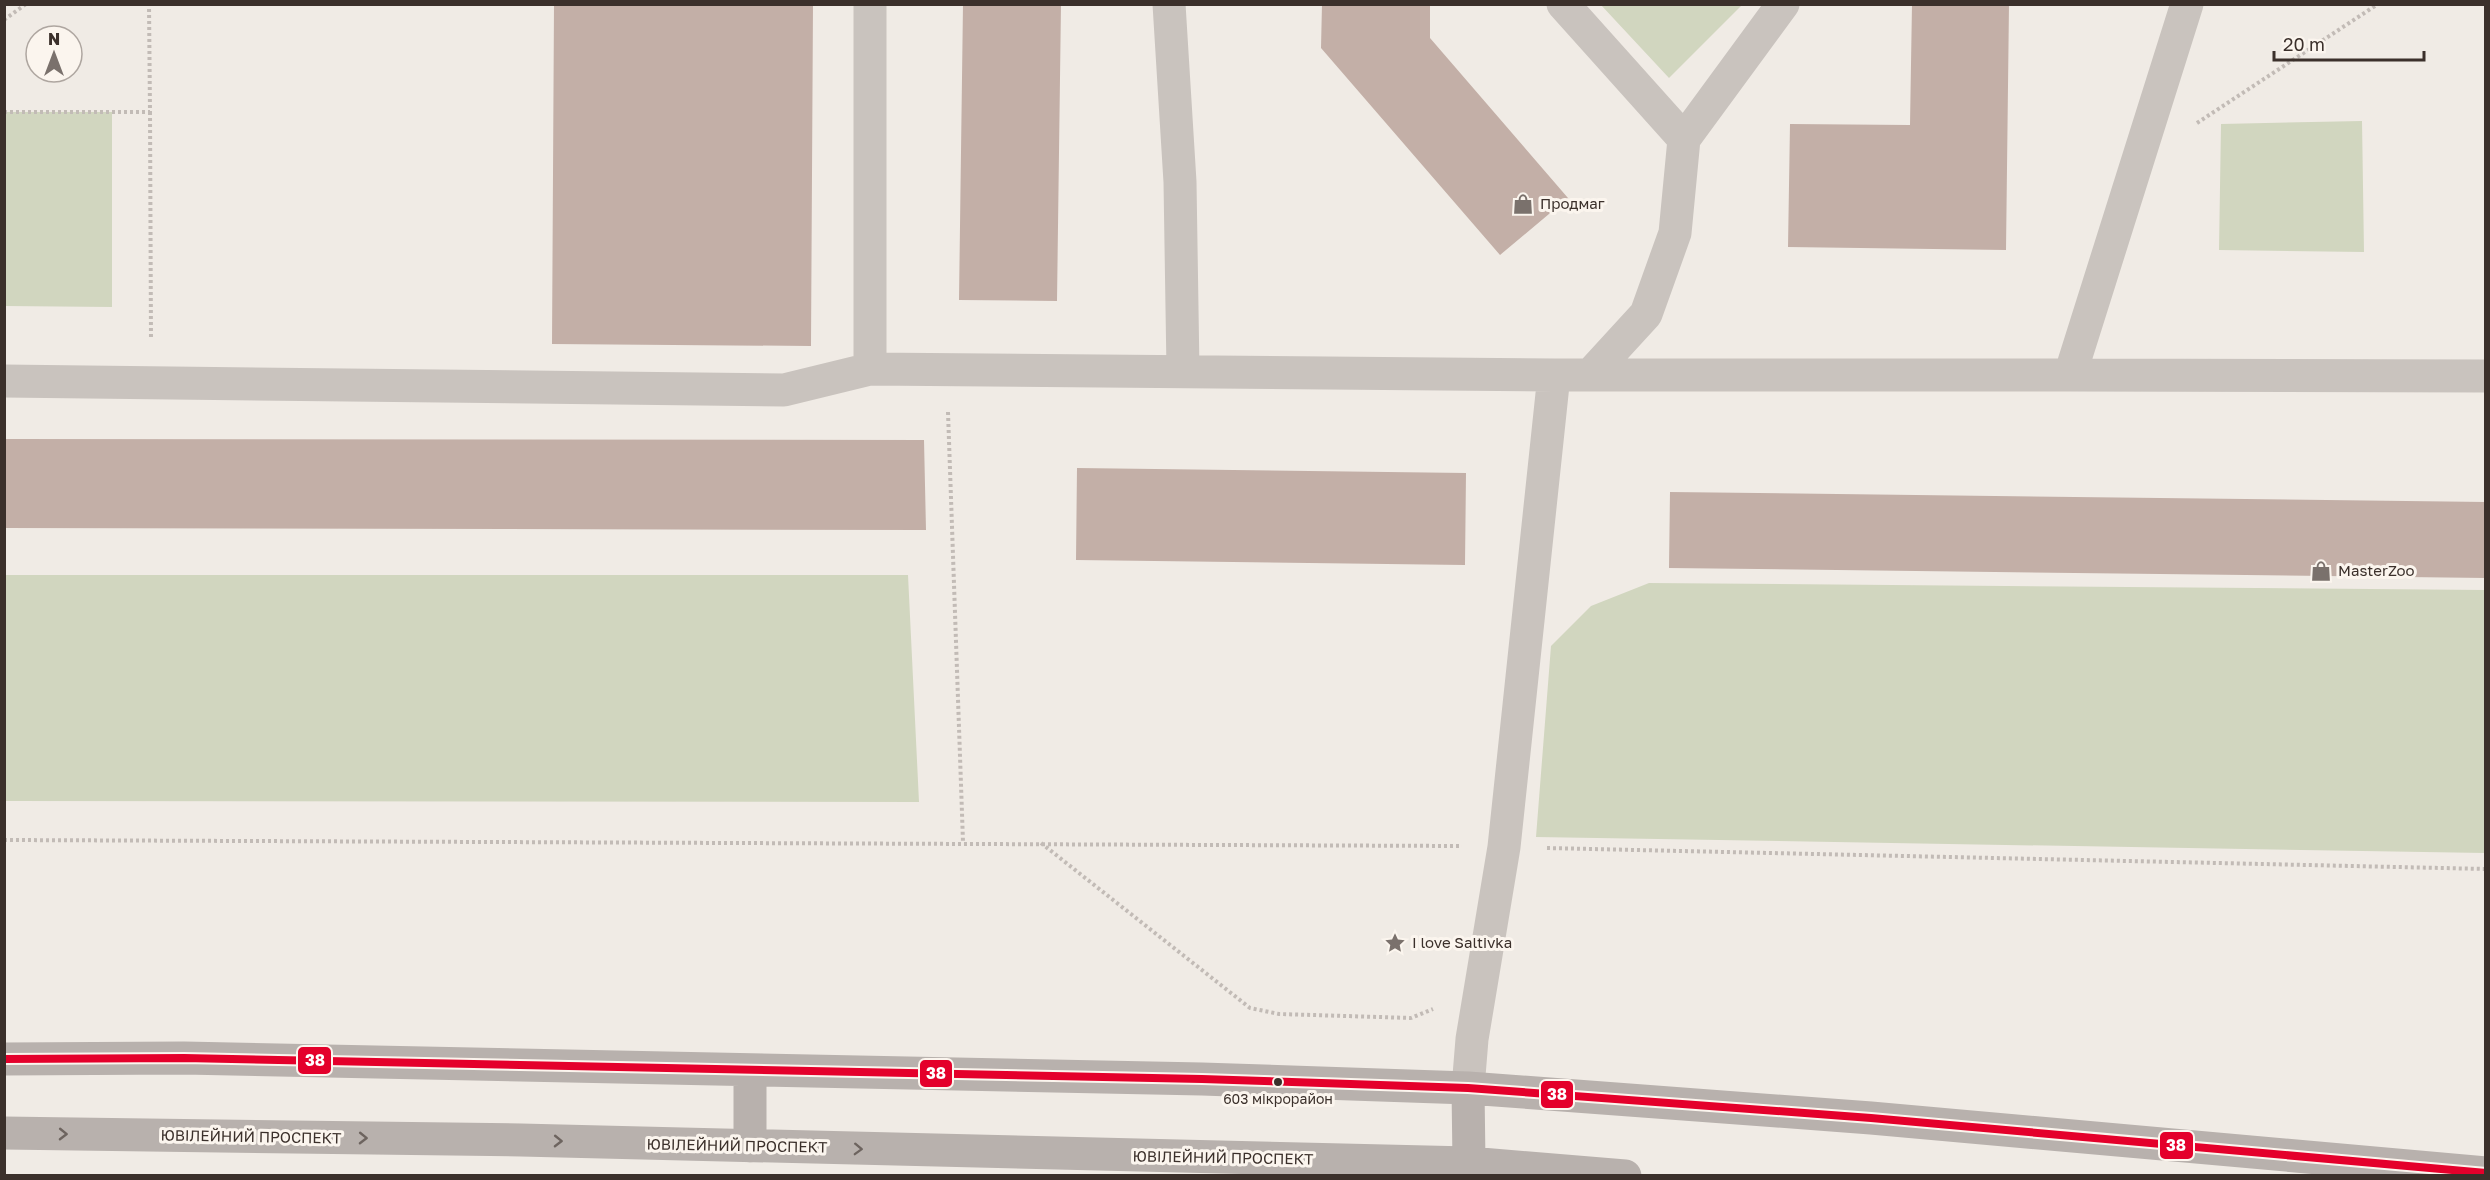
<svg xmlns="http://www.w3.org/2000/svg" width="2490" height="1180" font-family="'Golos Text',sans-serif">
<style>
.green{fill:#d1d6bf}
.building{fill:#c3afa7}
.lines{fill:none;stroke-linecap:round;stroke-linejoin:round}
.path{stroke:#c2bbb6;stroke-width:4;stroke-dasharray:3 3;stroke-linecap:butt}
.minor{stroke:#c9c3be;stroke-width:33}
.major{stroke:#b8b1ad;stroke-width:33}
.bus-1-casing{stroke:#fbf5ee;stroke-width:12}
.bus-1{stroke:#e4002b;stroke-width:8}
.oneway{stroke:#6d645f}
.bus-dot{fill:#3b302b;stroke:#fbf5ee;stroke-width:2}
.labels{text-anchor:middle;stroke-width:6;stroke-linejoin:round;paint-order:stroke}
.bus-label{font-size:14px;fill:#3b302b;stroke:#fbf5ee}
.poi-label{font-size:15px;fill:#3b302b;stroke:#fbf5ee;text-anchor:start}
.street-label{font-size:15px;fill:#3b302b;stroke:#fbf5ee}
.line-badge{stroke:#fbf5ee;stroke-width:2}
.badge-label{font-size:16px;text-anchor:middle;font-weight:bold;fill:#fff}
</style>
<rect width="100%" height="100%" fill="#f0ebe5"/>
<!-- green -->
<path class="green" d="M 1601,5 L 1742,5 L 1669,78 Z
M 5,112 L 112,112 L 112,307 L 5,306 Z
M 2362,121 L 2364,252 L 2219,250 L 2221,124 Z
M 5,575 L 908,575 L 919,802 L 5,801 Z
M 1649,583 L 2485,590 L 2485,853 L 1536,837 L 1551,646 L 1591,606 Z"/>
<!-- building -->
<path class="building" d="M 554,4 L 813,4 L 811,346 L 552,344 Z
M 963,4 L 1061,4 L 1057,301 L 959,300 Z
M 1322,4 L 1430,4 L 1430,38 L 1568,198 L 1500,255 L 1321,48 Z
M 1912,4 L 2009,4 L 2006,250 L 1788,247 L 1790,124 L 1910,125 Z
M 4,439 L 924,440 L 926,530 L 4,528 Z
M 1077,468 L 1466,473 L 1465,565 L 1076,560 Z
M 1670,492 L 2486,502 L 2486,578 L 1669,568 Z"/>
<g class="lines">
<!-- path -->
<path class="path" d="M 4,20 L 26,4
M 4,112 L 150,112 L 149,4
M 150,112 L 151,340
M 2197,123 L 2378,4
M 948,412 L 963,842
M 4,840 L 1462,846
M 1041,843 L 1250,1008 L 1279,1014 L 1411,1018 L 1433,1009
M 1547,848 L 2486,869"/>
<!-- minor -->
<path class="minor" d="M 1169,4 L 1180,182 L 1183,371
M 1563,4 L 1684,139
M 870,369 L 870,4
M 1591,374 L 1646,314 L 1675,233 L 1684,139 L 1783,4
M 2070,375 L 2486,376
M 4,381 L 784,390 L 870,369 L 1554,375
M 1468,1088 L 1472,1039 L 1504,847 L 1554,375 L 2070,375 L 2187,4"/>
<!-- major -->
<path class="major" d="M 4,1059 L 184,1058 L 1202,1079 L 1468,1088 L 1871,1118 L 2486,1173
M 750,1071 L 750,1146
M 1468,1088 L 1469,1163
M 4,1133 L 521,1140 L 1469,1163 L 1625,1176"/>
<!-- bus-1 casing -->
<g class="bus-1-casing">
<path id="bus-1" d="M 4,1059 L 184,1058 L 1202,1079 L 1468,1088 L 1871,1118 L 2486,1173"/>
</g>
<!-- bus-1 -->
<use href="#bus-1" class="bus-1"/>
</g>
<!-- one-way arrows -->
<defs><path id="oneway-chevron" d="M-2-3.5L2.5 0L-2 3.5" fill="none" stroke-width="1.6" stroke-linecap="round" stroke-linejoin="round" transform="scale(1.5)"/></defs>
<g class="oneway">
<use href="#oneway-chevron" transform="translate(63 1134) rotate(1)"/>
<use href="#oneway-chevron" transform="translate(363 1138) rotate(1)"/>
<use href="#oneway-chevron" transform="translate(558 1141) rotate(1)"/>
<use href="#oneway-chevron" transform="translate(858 1149) rotate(2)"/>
</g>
<!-- icons -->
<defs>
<g id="shop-bare" transform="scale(1.62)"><path d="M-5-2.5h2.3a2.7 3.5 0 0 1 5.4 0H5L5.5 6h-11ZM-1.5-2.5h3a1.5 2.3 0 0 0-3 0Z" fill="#7a716c" stroke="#fbf5ee" stroke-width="2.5" paint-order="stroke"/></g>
<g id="sight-bare" transform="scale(1.62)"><path d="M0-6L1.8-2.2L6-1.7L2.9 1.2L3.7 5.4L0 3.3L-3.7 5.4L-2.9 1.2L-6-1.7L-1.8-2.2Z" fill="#7a716c" stroke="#fbf5ee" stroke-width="2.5" paint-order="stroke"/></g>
</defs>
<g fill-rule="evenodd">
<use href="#shop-bare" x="1523" y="204"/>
<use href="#shop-bare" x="2321" y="571"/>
<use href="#sight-bare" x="1395" y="943"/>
</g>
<!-- markers -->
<circle class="bus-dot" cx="1278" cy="1082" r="5"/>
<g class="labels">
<!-- bus labels -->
<g class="bus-label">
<text x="1278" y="1104">603 мікрорайон</text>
</g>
<!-- poi labels -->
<g class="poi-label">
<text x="1540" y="209">Продмаг</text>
<text x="2338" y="576">MasterZoo</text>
<text x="1412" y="948">I love Saltivka</text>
</g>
<!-- street labels -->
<g class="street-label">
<text transform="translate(251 1137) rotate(1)" y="5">ЮВІЛЕЙНИЙ ПРОСПЕКТ</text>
<text transform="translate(737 1146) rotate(1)" y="5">ЮВІЛЕЙНИЙ ПРОСПЕКТ</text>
<text transform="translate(1223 1158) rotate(1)" y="5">ЮВІЛЕЙНИЙ ПРОСПЕКТ</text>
</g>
</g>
<g class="line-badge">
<rect x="297" y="1046" width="35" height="29" rx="6" fill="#e4002b"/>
<rect x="919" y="1059" width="34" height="29" rx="6" fill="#e4002b"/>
<rect x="1540" y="1080" width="34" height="29" rx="6" fill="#e4002b"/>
<rect x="2159" y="1131" width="35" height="29" rx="6" fill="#e4002b"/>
</g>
<g class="badge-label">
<text x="315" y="1066">38</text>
<text x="936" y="1079">38</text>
<text x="1557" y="1100">38</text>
<text x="2176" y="1151">38</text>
</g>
<!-- border -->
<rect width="2490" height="1180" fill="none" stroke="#3b302b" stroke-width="12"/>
<!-- north arrow -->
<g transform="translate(54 54)"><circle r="28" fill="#fbf5ee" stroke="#aea6a0" stroke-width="1.5"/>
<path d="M0-4.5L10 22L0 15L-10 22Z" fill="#7a716c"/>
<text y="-9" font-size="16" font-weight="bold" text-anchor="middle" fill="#3b302b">N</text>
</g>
<!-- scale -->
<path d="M2274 51v9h150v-9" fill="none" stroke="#3b302b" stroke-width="3"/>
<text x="2283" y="51" font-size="18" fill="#3b302b" stroke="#fbf5ee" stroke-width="4.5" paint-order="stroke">20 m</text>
</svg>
